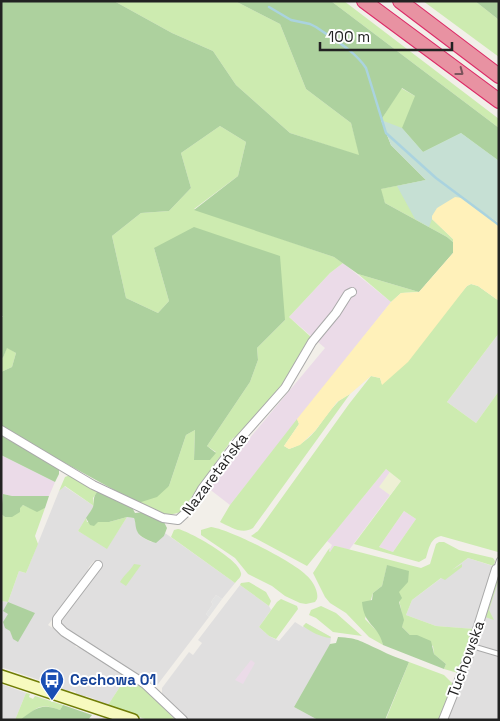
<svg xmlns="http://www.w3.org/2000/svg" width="500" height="721" font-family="'Space Grotesk',sans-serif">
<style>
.residential{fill:#e0dfdf}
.industrial{fill:#ebdbe8}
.farmland{fill:#eef0d5}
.grass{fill:#cdebb0;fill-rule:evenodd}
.forest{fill:#add19e}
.wetland{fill:#c6e0d4}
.sand{fill:#fff1ba}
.parking{fill:#e2e2e2}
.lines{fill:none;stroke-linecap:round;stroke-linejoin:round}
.stream{stroke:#aad3df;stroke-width:2.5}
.lane-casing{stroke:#a9a9a9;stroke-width:6}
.street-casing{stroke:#a9a9a9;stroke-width:10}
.secondary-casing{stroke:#707d05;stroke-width:14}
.highway-casing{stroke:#dc2a67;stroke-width:16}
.lane{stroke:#fff;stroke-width:4}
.street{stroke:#fff;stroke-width:8}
.secondary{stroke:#f7fabf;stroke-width:11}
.highway{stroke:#e892a2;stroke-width:14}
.oneway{stroke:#7b545c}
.labels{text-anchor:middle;stroke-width:4;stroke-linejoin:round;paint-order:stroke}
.street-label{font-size:15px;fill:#222;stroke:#fff}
.transit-label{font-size:15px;font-weight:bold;fill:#164399;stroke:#fff;text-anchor:start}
</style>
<rect width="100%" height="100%" fill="#f2efe9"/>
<!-- residential -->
<path class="residential" d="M 499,333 L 499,391 L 476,423 L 447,402 Z
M 64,486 L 94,506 L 78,531 L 107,548 L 127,517 L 134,518 L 136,523 L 137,531 L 140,536 L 151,542 L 164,536 L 165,533 L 235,583 L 222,599 L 216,595 L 211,602 L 213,604 L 206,614 L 209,617 L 155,688 L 61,625 L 61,619 L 98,565 L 94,561 L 89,567 L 86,575 L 48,625 L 73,641 L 76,647 L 85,648 L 127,676 L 108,705 L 95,701 L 95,699 L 86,696 L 84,698 L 76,695 L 76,692 L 70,690 L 69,692 L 53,687 L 54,685 L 1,667 L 1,601 L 8,602 L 19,571 L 26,573 L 59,491 Z
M 468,558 L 493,566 L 481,610 L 477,612 L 474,629 L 436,626 L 406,615 L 412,600 Z
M 499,570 L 499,720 L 447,720 L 476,650 Z
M 240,585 L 269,606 L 271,610 L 259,627 L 269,636 L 279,641 L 295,622 L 303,627 L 306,623 L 331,637 L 330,645 L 294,707 L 318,720 L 187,720 L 162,696 L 162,688 L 189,652 L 193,655 L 202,643 L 198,640 Z
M 1,684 L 26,693 L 15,720 L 1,720 Z"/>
<!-- industrial -->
<path class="industrial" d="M 343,263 L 391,302 L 230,505 L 208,488 L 325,348 L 289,317 L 330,273 Z
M 1,455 L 55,482 L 49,496 L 12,496 L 3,494 L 1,498 Z
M 386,469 L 390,472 L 380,487 L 390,495 L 349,550 L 336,546 L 334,546 L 330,552 L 329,551 L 332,545 L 327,541 Z
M 404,511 L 416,519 L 393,552 L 379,547 Z
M 251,660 L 255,663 L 243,684 L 235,680 Z"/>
<!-- farmland -->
<path class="farmland" d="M 390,472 L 401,481 L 390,495 L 379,487 Z"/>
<!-- grass -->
<path class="grass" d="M 114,1 L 235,1 L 280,24 L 306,89 L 351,123 L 360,156 L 290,133 L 236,85 L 213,51 L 172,33 Z
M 331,1 L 344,1 L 499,119 L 499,128 Z
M 423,1 L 475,1 L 499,20 L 499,57 Z
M 401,88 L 415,96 L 499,161 L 499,223 L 462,198 L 432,219 L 453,239 L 454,243 L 447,237 L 385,203 L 380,189 L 426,180 L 381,120 Z
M 220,126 L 246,142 L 238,176 L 194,209 L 334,257 L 343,263 L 330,273 L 289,317 L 311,337 L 282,387 L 238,436 L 233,438 L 182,511 C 167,519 152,510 138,503 L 169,486 L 186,435 L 195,430 L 194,460 L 216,452 L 207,446 L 250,382 L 258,360 L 257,348 L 285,320 L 154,248 L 169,301 L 158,313 L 126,298 L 112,236 L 141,213 L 169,211 L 191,188 L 181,153 Z
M 358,274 L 419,292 L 401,293 L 391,302 Z
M 471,284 L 478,286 L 499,301 L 499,333 L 447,402 L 476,423 L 499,391 L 498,552 L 441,536 C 430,538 429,549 426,558 L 419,562 L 354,544 L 401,481 L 386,469 L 307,566 L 251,536 L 258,531 L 349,404 L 371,376 L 380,378 L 382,384 L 467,286 ZM 404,511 L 416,519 L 393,552 L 379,547 Z
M 7,347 L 16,353 L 12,367 L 1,372 L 1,357 L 3,358 Z
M 350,394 L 253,528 C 242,535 231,527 220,522 L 230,505 L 297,419 L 299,424 L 284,446 L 289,449 C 316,440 319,421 337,403 C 340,399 346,397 350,394 Z
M 70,475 L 98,491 L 93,498 L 94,506 L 65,486 L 59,491 L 65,477 Z
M 23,505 L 37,511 L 45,508 L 35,536 L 38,544 L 26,573 L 19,571 L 8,602 L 1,601 L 1,514 L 5,517 Z
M 127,517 L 107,549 L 78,531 L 86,518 L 87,522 L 109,522 Z
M 211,527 C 229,529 294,562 306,575 C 312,580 319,591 317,599 L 315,602 L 306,604 L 300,603 L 285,596 L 272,586 L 248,574 L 235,558 L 201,535 L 201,530 Z
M 178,529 C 191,532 240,560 241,573 C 242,577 237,580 235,583 L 171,537 L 174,530 Z
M 439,542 L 444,542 L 459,550 L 493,558 L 495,561 L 494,566 L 468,558 L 452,570 L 462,564 L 462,567 L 445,580 L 441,578 L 412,600 L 406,615 L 436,626 L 475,629 L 458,673 L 444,669 L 446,664 L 434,654 L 433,646 L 410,635 L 402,627 C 405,610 393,583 387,566 L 382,586 L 373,593 L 365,619 L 380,634 L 383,645 L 369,637 L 346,613 L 330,603 L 325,597 L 313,573 L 328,550 L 330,548 L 329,551 L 330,552 L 334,546 L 336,546 L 421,568 L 430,564 L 436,544 Z
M 134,564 L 141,565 L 126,586 L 120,582 C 124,575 130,571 134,564 Z
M 499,570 L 499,579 L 489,610 L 494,620 L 485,617 Z
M 249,582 L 266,592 L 271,601 L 269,606 L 240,585 L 241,583 Z
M 281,599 L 297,606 L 298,609 L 276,639 L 269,636 L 259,627 L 277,602 Z
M 321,606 L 336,613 L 362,636 L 333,632 L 316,618 L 309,615 L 311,610 Z
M 306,623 L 331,637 L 330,638 C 321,637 311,632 303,626 Z
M 76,647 L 85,648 L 148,690 L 175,720 L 148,720 L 94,702 L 108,705 L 127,676 L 85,648 Z
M 409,662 L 444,675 L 452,683 L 452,688 L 439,720 L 386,719 Z
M 26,693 L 30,694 L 29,697 L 33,699 L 35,696 L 63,705 L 60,710 C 30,698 34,720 15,720 Z"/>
<!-- forest -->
<path class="forest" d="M 1,1 L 114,1 L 172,33 L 213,51 L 236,85 L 290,133 L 359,155 L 351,123 L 306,89 L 280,24 L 235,1 L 331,1 L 499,128 L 499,161 L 461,133 L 423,152 L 402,128 L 415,96 L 402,88 L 381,120 L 391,145 L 426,180 L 381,189 L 385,203 L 447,237 L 454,243 L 453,253 L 419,292 L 358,274 L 334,257 L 194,210 L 238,176 L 246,142 L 220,126 L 181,153 L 191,188 L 169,211 L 141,213 L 112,236 L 126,298 L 158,313 L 169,301 L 154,248 L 194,227 L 280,256 L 285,320 L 257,348 L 258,360 L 250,382 L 207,446 L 216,453 L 210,460 L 194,460 L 195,430 L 186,435 L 169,486 L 157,497 L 138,503 L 1,428 L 1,372 L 12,367 L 16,353 L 7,348 L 3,358 L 1,357 L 1,318 L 3,316 L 1,316 Z
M 475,1 L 499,1 L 499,20 Z
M 1,432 L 59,468 L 59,474 L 55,482 L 1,455 Z
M 98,491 L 132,507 L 135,513 L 144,512 L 164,522 L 167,528 L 164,536 L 156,543 C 150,541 139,537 137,531 C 135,526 136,523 134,518 L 127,517 L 109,522 L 98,522 L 94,526 L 90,525 L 86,518 C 88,515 91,511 93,507 C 95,501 92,497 98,491 Z
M 3,494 L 12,496 L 49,496 L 45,508 L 37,512 L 23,505 L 20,508 L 20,512 L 12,517 L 5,517 L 1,514 Z
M 387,565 L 409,571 L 408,582 L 399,592 L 402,598 L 399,602 L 404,620 L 402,627 L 410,635 L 417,635 L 431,641 L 434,654 L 446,664 L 444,669 L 383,645 C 378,624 364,626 362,602 L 372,600 L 373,593 L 382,586 Z
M 8,602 L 35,613 L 18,642 L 13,639 L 10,631 L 5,628 L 3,622 L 8,614 L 3,611 Z
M 338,637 C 359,638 362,642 380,650 C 389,655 399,658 409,662 L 385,720 L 318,720 L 294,707 L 330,644 L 336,643 Z
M 63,705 L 92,715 L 88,720 L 20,720 C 36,708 41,703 60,710 Z"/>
<!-- wetland -->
<path class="wetland" d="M 381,120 L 402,128 L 423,152 L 461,133 L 499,161 L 499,223 L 462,198 L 432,216 L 432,219 L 429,227 L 415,219 L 397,186 L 426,180 L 391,145 Z"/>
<!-- sand -->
<path class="sand" d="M 455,197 L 462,198 L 499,223 L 499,301 L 478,286 L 471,284 L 467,286 L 408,362 L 382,385 L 380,378 L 371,376 L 350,394 L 337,402 L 315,431 L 300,445 L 289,449 L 284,446 L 299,424 L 297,419 L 391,302 L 401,293 L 419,292 L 453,253 L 453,239 L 432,219 L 432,216 L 437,208 Z"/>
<!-- parking -->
<path class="parking" d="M 216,595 L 222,599 L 209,617 L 206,614 L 213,604 L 211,602 Z"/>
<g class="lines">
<!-- stream -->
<path class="stream" d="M 269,7 L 291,20 L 310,24 L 316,27 C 333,39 354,50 366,68 L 386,133 L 436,178 L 499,225"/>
<!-- lane casing -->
<g class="lane-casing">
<path id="lane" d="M 496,569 L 499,560
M 472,646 L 499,654"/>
</g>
<!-- street casing -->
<g class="street-casing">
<path id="street" d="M 1,430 L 93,485 L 163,518 L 178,520 L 192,507 L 202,489 L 238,441 L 285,388 L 312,342 L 336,313 L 348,294 L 352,292
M 98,565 L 57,619 L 57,625 L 64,632 L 145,684 L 183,720
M 443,720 L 469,655 L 496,569"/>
</g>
<!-- secondary casing -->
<g class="secondary-casing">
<path id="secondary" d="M 1,676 L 133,720"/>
</g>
<!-- highway casing -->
<g class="highway-casing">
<path id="highway" d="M 364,1 L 499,101
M 400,1 L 499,76"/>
</g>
<!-- lane -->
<use href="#lane" class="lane"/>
<!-- street -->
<use href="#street" class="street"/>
<!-- secondary -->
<use href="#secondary" class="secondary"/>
<!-- highway -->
<use href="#highway" class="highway"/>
</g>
<!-- one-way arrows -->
<defs><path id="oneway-chevron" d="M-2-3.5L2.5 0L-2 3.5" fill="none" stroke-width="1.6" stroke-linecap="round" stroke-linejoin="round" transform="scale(1.25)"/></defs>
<use class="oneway" href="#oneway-chevron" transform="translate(460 72) rotate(37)"/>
<!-- icons -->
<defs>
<g id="bus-pin" transform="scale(1.25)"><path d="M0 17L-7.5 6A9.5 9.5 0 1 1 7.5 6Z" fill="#1a4fb4" stroke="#fff"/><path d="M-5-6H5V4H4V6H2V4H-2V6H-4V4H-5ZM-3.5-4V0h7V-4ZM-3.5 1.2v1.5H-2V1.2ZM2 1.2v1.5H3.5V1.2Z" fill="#fff"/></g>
</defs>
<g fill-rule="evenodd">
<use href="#bus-pin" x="52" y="680"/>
</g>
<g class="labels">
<!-- street labels -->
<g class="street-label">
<text transform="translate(215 474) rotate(-53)" y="5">Nazaretańska</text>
<text transform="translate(466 659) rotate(-70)" y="5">Tuchowska</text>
</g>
<!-- transit labels -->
<g class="transit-label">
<text x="70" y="685">Cechowa 01</text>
</g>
</g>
<!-- border -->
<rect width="500" height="721" fill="none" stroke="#222222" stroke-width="5"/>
<!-- scale -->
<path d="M320 42v8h132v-8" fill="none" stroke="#222222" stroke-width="2.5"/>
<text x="328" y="42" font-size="15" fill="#222222" stroke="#ffffff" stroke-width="4" paint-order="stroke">100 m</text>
</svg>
